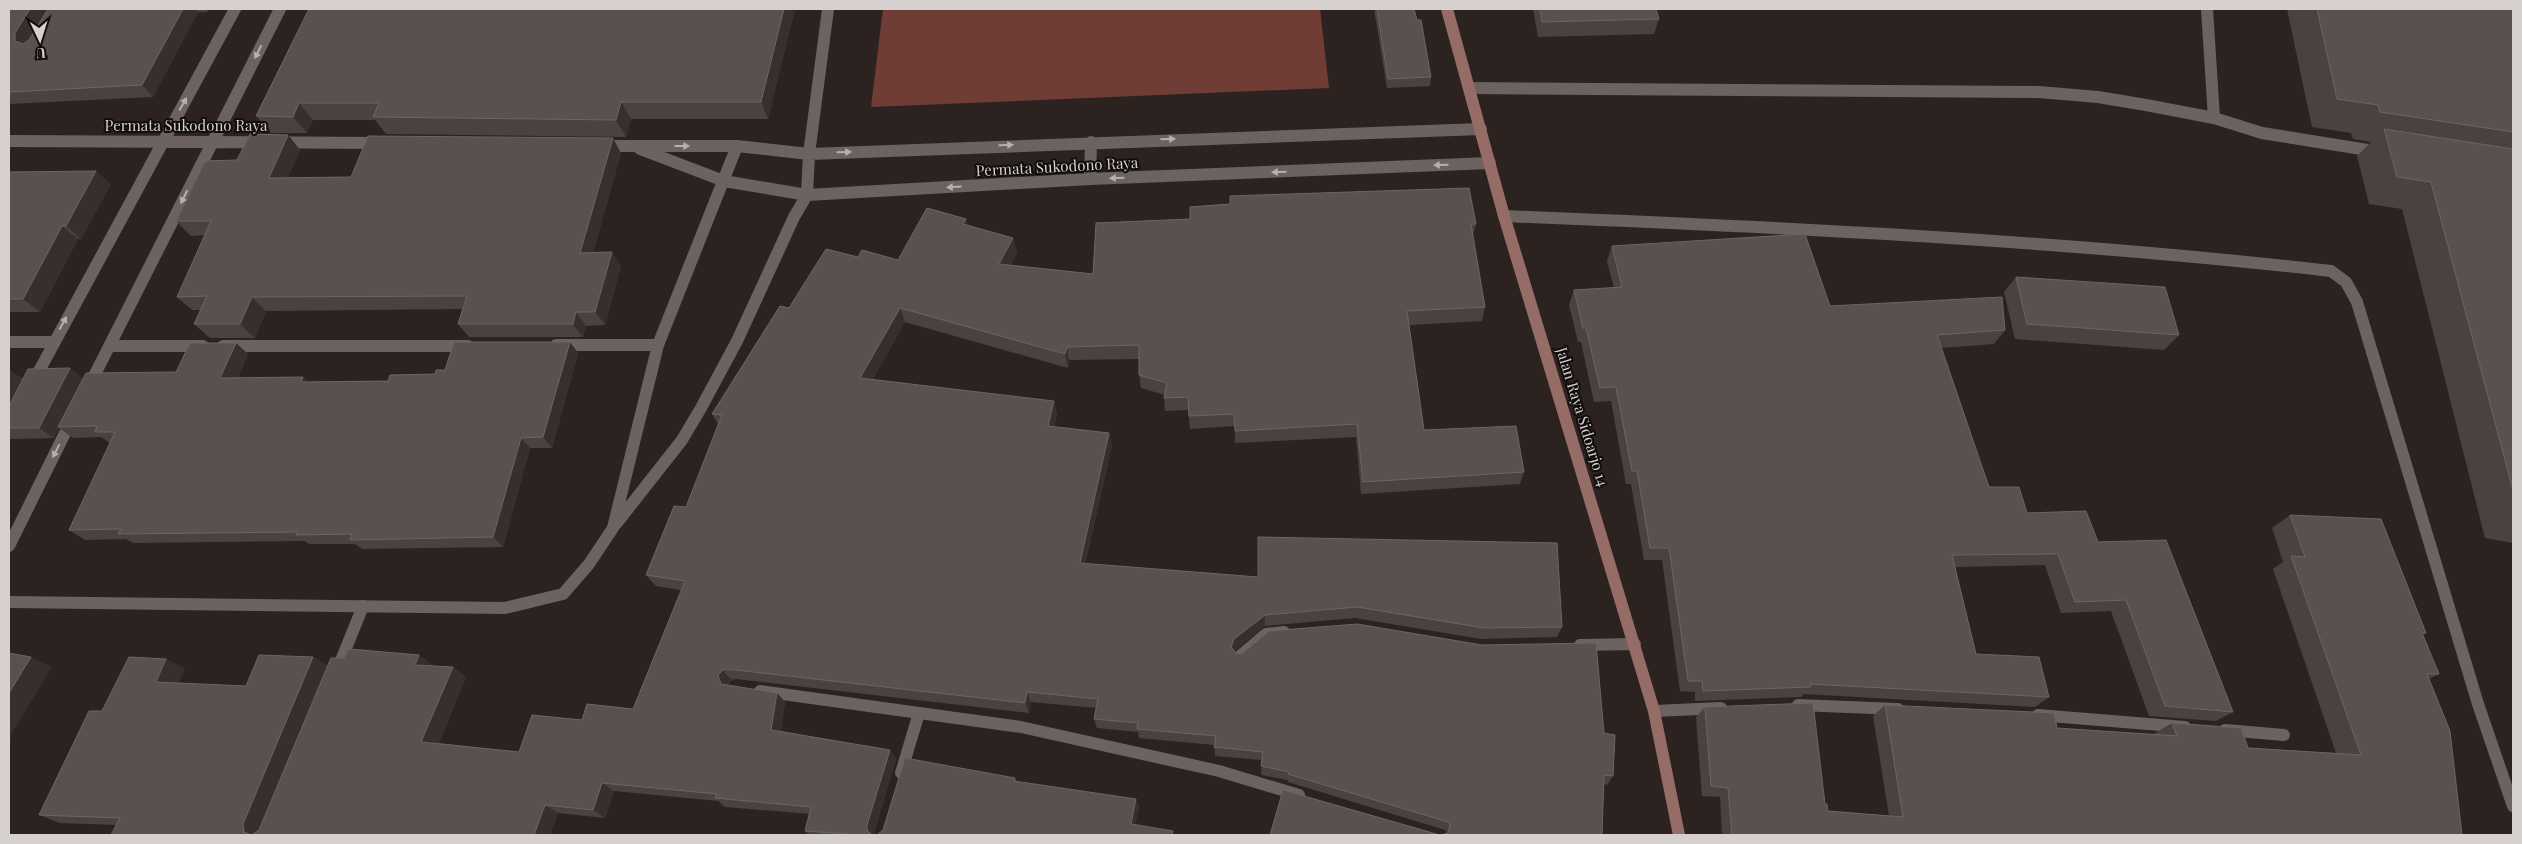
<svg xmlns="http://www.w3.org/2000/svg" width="2522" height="844" font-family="'Playfair Display',serif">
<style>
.green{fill:#6f3d35}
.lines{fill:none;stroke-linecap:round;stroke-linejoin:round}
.lane{stroke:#6c6260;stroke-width:12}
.street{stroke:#6c6260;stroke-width:12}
.secondary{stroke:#966d66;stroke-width:12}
.wall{fill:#4a4240}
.shaded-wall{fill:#382f2d}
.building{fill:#5a514f;stroke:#6d6563}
.oneway{fill:#b6afae}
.labels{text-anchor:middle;stroke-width:4;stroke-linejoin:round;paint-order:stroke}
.street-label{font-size:15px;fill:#d6d0cf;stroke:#110d0d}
</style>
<rect width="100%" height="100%" fill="#2c2321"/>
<!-- green -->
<path class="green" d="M 883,9 L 1320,9 L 1329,88 L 871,107 Z"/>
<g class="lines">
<!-- lane -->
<path class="lane" d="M 2207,9 L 2214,118
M 1470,88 L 2039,92 L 2098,97 L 2146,105 L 2214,118 L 2262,133 L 2380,152
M 1504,216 C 1780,227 2057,240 2331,271 L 2346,282 L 2357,302 L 2478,704 L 2513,806"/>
<!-- street -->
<path class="street" d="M 9,141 L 381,143
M 601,146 L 737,146 L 809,154 L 1481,129
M 640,149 L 724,181 L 807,195 L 1090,179 L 1490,163
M 1090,179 L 1091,142
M 9,342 L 53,342
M 556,345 L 658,345
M 109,346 L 203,346
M 223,346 L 468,346
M 32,384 L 235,9
M 88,388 L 280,9
M 616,524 L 682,440 L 701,408 L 737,341 L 794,217 L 807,195 L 809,154 L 828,9
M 9,546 L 72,419
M 9,602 L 505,608 L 563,594 L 589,564 L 613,528 L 658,345 L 737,146
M 1580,645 L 1635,644
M 1240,656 L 1266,634 L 1284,632
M 336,673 L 363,606
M 760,691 L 1021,727 L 1219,771 L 1299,795
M 1798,705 L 1898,709
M 1654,711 L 1721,708
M 2038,715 L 2185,727
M 2225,730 L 2284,735
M 901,773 L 919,713"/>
<!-- secondary -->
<path class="secondary" d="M 1447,9 L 1504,216 L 1654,711 L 1679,835"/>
</g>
<!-- wall -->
<path class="wall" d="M 9,9 L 210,9 L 208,12 L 198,12 L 153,97 L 9,104 Z
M 309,9 L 795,9 L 768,119 L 631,119 L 626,137 L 386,134 L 375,120 L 313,120 L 307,133 L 271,133 L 256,116 Z
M 1374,9 L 1414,9 L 1431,77 L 1430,86 L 1387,88 Z
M 1533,9 L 1656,9 L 1659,19 L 1654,34 L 1538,37 Z
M 2287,9 L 2513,9 L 2513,543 L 2485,538 L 2402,209 L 2369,204 L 2357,156 L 2371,142 L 2353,139 L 2351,133 L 2312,127 Z
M 288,135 L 300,150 L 288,177 L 351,177 L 621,153 L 593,253 L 621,266 L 605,325 L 586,326 L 583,337 L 469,337 L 458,324 L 462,309 L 266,311 L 255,338 L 210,338 L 194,324 L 201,310 L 192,310 L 177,297 L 205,235 L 191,236 L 176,221 L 237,160 Z
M 9,172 L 111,184 L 81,239 L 78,239 L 40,312 L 9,312 Z
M 1469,188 L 1476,224 L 1473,235 L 1485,307 L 1482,321 L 1409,325 L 1424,430 L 1516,426 L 1524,472 L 1520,484 L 1361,494 L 1356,437 L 1235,443 L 1235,426 L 1190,429 L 1188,410 L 1165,411 L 1164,398 L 1165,395 L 1141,388 L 1139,375 L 1139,359 L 1069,360 L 1068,368 L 905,322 L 872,380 L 1054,401 L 1057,414 L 1054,427 L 1109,433 L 1112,446 L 1085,564 L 1258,577 L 1258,537 L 1557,543 L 1562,627 L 1557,637 L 1481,639 L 1355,618 L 1265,626 L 1234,651 L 1236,653 L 1242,654 L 1269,631 L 1357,624 L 1482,645 L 1596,643 L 1604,733 L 1615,735 L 1613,776 L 1607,785 L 1604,784 L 1602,835 L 1270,835 L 1283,790 L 1440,835 L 1447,833 L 1445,830 L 1288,782 L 1288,780 L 1261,775 L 1262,760 L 1215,756 L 1214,745 L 1139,738 L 1138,732 L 1097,728 L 1094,719 L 1096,708 L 1031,702 L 1029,713 L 736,679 L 732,680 L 728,685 L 777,693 L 785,702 L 781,731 L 890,750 L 896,759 L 874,833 L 874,835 L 877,835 L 883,830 L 905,758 L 1015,778 L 1017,782 L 1136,799 L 1139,807 L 1135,824 L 1173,831 L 1173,835 L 810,835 L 805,831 L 810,814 L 725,807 L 718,801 L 614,791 L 605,818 L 558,813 L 550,835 L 111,835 L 117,825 L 60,823 L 39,815 L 89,711 L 102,711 L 129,657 L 166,659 L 185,669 L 178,683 L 246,686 L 259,655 L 313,657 L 327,666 L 331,658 L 344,658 L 349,649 L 419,655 L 433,666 L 453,667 L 466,677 L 439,743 L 519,752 L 532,715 L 582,720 L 587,704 L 633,709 L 681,590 L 656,586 L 646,575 L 674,506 L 686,507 L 718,424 L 712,414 L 780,306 L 789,308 L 826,249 L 858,257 L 862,250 L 898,260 L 927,208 L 966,219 L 968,226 L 1013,238 L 1017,253 L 1010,266 L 1093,274 L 1096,223 L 1190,219 L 1190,207 L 1230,204 L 1230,196 Z
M 1612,246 L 1830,306 L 2005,330 L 1994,344 L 1941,348 L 1989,487 L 2027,513 L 2098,542 L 2233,712 L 2216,721 L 2149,716 L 2111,611 L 2061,613 L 2045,565 L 1955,567 L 1976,654 L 2049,697 L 2035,707 L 1804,694 L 1801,697 L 1695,701 L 1695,692 L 1680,691 L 1662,560 L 1644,560 L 1631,484 L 1626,484 L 1611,401 L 1594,402 L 1581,342 L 1578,342 L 1569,305 L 1574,290 L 1614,288 L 1607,261 Z
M 2016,277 L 2179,335 L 2164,350 L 2015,339 L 2004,292 Z
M 236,343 L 248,354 L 238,378 L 303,377 L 308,382 L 388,381 L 435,374 L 445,370 L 578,353 L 552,448 L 530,448 L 503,547 L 362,549 L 355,544 L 309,544 L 305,541 L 133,543 L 126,539 L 85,540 L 69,530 L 110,443 L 101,437 L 73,438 L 59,428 L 54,438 L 9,439 L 9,370 L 23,379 L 83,378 L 176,372 Z
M 2290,515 L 2426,633 L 2423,634 L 2439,674 L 2429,679 L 2462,835 L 1722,835 L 1720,797 L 1702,796 L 1696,717 L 1705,707 L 1825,804 L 1828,811 L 1889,816 L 1873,716 L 1885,705 L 2057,728 L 2156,735 L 2155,733 L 2172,723 L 2248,748 L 2336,753 L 2273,569 L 2283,562 L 2272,528 Z"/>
<!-- shaded-wall -->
<path class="shaded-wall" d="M 30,9 L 48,9 L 27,52 L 15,41 L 15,33 Z
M 183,9 L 195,9 L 198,12 L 153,97 L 142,85 Z
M 205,9 L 210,9 L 208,12 Z
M 784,9 L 795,9 L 768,119 L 761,102 Z
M 621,102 L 631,119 L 626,137 L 616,120 Z
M 299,103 L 313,120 L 307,133 L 293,117 Z
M 288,135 L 300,150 L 282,192 L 269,178 Z
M 613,138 L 621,153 L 589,267 L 580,253 Z
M 96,171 L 111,184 L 81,239 L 66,226 Z
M 966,219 L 970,233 L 963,224 Z
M 62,226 L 78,239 L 40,312 L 23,299 Z
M 1013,238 L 1017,253 L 1003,279 L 999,264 Z
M 612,252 L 621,266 L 605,325 L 595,312 Z
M 252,297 L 266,311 L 255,338 L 240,324 Z
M 900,308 L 905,322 L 866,392 L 860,378 Z
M 576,312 L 586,326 L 583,337 L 573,324 Z
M 570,342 L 578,353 L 552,448 L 543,437 Z
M 236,343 L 248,354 L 233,389 L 220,378 Z
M 1067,347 L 1069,360 L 1068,368 L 1065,354 Z
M 70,368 L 84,379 L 58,427 L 59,428 L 54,438 L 39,428 Z
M 9,370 L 24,380 L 9,412 Z
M 303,377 L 315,388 L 301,382 Z
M 1054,401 L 1057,414 L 1051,439 L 1048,426 Z
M 1109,433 L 1112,446 L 1082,575 L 1080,563 Z
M 521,438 L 530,448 L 503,547 L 493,537 Z
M 1265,615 L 1265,626 L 1235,650 L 1232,657 L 1231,647 L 1234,639 Z
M 419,655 L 433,665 L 429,675 L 415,665 Z
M 31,657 L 52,667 L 9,738 L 9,693 Z
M 313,657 L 329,667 L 261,832 L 251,835 L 244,832 L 243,824 Z
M 166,659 L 185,669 L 174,692 L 156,682 Z
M 453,667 L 466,677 L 436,751 L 421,742 Z
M 722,670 L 732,680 L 727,685 L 721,684 L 718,676 Z
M 1027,692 L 1031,702 L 1029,713 L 1025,703 Z
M 777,693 L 785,702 L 780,739 L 771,730 Z
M 9,738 L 12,740 L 9,745 Z
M 890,750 L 896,759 L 874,833 L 874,835 L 872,835 L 867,830 L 867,825 Z
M 602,783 L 614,791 L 605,818 L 593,810 Z
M 1136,799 L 1139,807 L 1133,831 L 1131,824 Z
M 545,805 L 558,813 L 550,835 L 534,835 Z"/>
<!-- building -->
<path class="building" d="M 9,9 L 30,9 L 15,33 L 15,41 L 23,44 L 29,40 L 48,9 L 183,9 L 142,85 L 9,92 Z
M 309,9 L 784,9 L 761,102 L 621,102 L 616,120 L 373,117 L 379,103 L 299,103 L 293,117 L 256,116 Z
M 1377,9 L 1414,9 L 1417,20 L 1421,20 L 1431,77 L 1388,79 Z
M 1540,9 L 1656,9 L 1659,19 L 1542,22 Z
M 2317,9 L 2513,9 L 2513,132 L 2380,112 L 2378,105 L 2337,99 Z
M 2384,129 L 2513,149 L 2513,490 L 2431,182 L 2397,177 Z
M 250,134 L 288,135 L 269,178 L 351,177 L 368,136 L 613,138 L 580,253 L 612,252 L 595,312 L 576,312 L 573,324 L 458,324 L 467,296 L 252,297 L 240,324 L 194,324 L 207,296 L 177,297 L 211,221 L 176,221 L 205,161 L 237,160 Z
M 96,171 L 66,226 L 62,226 L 23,299 L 9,299 L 9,172 Z
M 1469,188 L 1476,224 L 1471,224 L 1485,307 L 1407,311 L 1424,430 L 1516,426 L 1524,472 L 1363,482 L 1357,424 L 1235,431 L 1234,414 L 1189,416 L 1188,397 L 1164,398 L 1167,383 L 1139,375 L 1139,345 L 1067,347 L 1065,354 L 900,308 L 860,378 L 1054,401 L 1048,426 L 1109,433 L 1080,563 L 1258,577 L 1258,537 L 1557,543 L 1562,627 L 1484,628 L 1357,607 L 1265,615 L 1234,639 L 1231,647 L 1236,653 L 1242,654 L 1269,631 L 1357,624 L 1482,645 L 1596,643 L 1604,733 L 1615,735 L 1613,776 L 1604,775 L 1602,835 L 1270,835 L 1283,790 L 1440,835 L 1448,833 L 1450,826 L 1448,822 L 1288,774 L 1289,772 L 1261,766 L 1263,752 L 1214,747 L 1216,736 L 1137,729 L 1138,723 L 1094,719 L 1098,699 L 1027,692 L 1025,703 L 727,669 L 722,670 L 718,676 L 721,684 L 777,693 L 771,730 L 890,750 L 867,825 L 867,830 L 872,835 L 877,835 L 883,830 L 905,758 L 1015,778 L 1014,781 L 1136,799 L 1131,824 L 1173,831 L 1172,835 L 859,835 L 805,831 L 811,807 L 715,798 L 717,794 L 602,783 L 593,810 L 545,805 L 534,835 L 252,835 L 259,830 L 331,658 L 344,658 L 349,649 L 419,655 L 415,665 L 453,667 L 421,742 L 519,752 L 532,715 L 582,720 L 587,704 L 633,709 L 685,581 L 646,575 L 674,506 L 686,507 L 722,415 L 712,414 L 780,306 L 789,308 L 826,249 L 858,257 L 862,250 L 898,260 L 927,208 L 966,219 L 963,224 L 1013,238 L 999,264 L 1093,274 L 1096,223 L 1190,219 L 1190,207 L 1230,204 L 1230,196 Z
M 1805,234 L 1830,306 L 2002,297 L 2005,330 L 1937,335 L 1989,487 L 2019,487 L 2027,513 L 2086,511 L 2098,542 L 2166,540 L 2233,712 L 2165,706 L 2126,600 L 2075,602 L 2058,554 L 1952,555 L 1976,654 L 2039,657 L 2049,697 L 1810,684 L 1811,687 L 1703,691 L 1702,681 L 1688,681 L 1669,548 L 1650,548 L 1637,471 L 1632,471 L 1616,387 L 1600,388 L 1586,328 L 1583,328 L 1574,290 L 1622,287 L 1612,246 Z
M 2016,277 L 2165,287 L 2179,335 L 2027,324 Z
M 454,342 L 570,342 L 543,437 L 521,438 L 493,537 L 350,540 L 352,534 L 296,535 L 297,532 L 118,534 L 121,529 L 69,530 L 115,432 L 95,432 L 97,426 L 58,427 L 86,373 L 176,372 L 190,343 L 236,343 L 220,378 L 303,377 L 301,382 L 388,381 L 390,375 L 435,374 L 436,370 L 445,370 Z
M 70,368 L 39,428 L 9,428 L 9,406 L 28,369 Z
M 2290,515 L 2381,519 L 2426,633 L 2422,633 L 2439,674 L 2427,674 L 2450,731 L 2462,835 L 2161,835 L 2147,834 L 2147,835 L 1732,835 L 1728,788 L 1711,786 L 1705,707 L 1813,703 L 1825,804 L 1827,804 L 1828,811 L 1903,817 L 1885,705 L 2054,713 L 2057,728 L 2177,736 L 2172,723 L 2241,728 L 2248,748 L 2361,755 L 2291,556 L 2305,557 Z
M 9,653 L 31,657 L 9,693 Z
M 259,655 L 313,657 L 243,824 L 244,832 L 251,835 L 111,835 L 120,818 L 39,815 L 89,711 L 102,711 L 129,657 L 166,659 L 156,682 L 246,686 Z"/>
<!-- one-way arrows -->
<defs><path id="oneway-solid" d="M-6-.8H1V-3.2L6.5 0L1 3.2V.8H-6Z" transform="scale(1.25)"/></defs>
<g class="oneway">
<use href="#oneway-solid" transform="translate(258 52) rotate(117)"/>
<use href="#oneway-solid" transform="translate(183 104) rotate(-61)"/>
<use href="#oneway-solid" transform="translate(1168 139) rotate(-2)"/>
<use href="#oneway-solid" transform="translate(1006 145) rotate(-2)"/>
<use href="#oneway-solid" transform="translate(682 146)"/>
<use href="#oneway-solid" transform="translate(844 152) rotate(-2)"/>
<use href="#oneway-solid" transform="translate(1441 165) rotate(178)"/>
<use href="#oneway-solid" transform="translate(1279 172) rotate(178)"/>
<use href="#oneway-solid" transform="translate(1117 178) rotate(178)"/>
<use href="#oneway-solid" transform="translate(954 187) rotate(177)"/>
<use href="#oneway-solid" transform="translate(184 197) rotate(117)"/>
<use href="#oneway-solid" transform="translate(63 323) rotate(-61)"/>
<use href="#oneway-solid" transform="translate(56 451) rotate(117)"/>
</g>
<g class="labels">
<!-- street labels -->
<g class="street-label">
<text x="186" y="131">Permata Sukodono Raya</text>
<text transform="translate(1057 167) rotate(-3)" y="5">Permata Sukodono Raya</text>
<text transform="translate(1582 417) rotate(73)" y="5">Jalan Raya Sidoarjo 14</text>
</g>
</g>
<!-- border -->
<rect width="2522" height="844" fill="none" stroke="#d6d0cf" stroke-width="20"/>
<!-- north arrow -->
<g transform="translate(40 40) rotate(176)" stroke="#110d0d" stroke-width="4" paint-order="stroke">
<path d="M0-4L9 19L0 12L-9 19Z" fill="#d6d0cf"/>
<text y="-8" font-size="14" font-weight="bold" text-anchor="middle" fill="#d6d0cf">U</text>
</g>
</svg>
